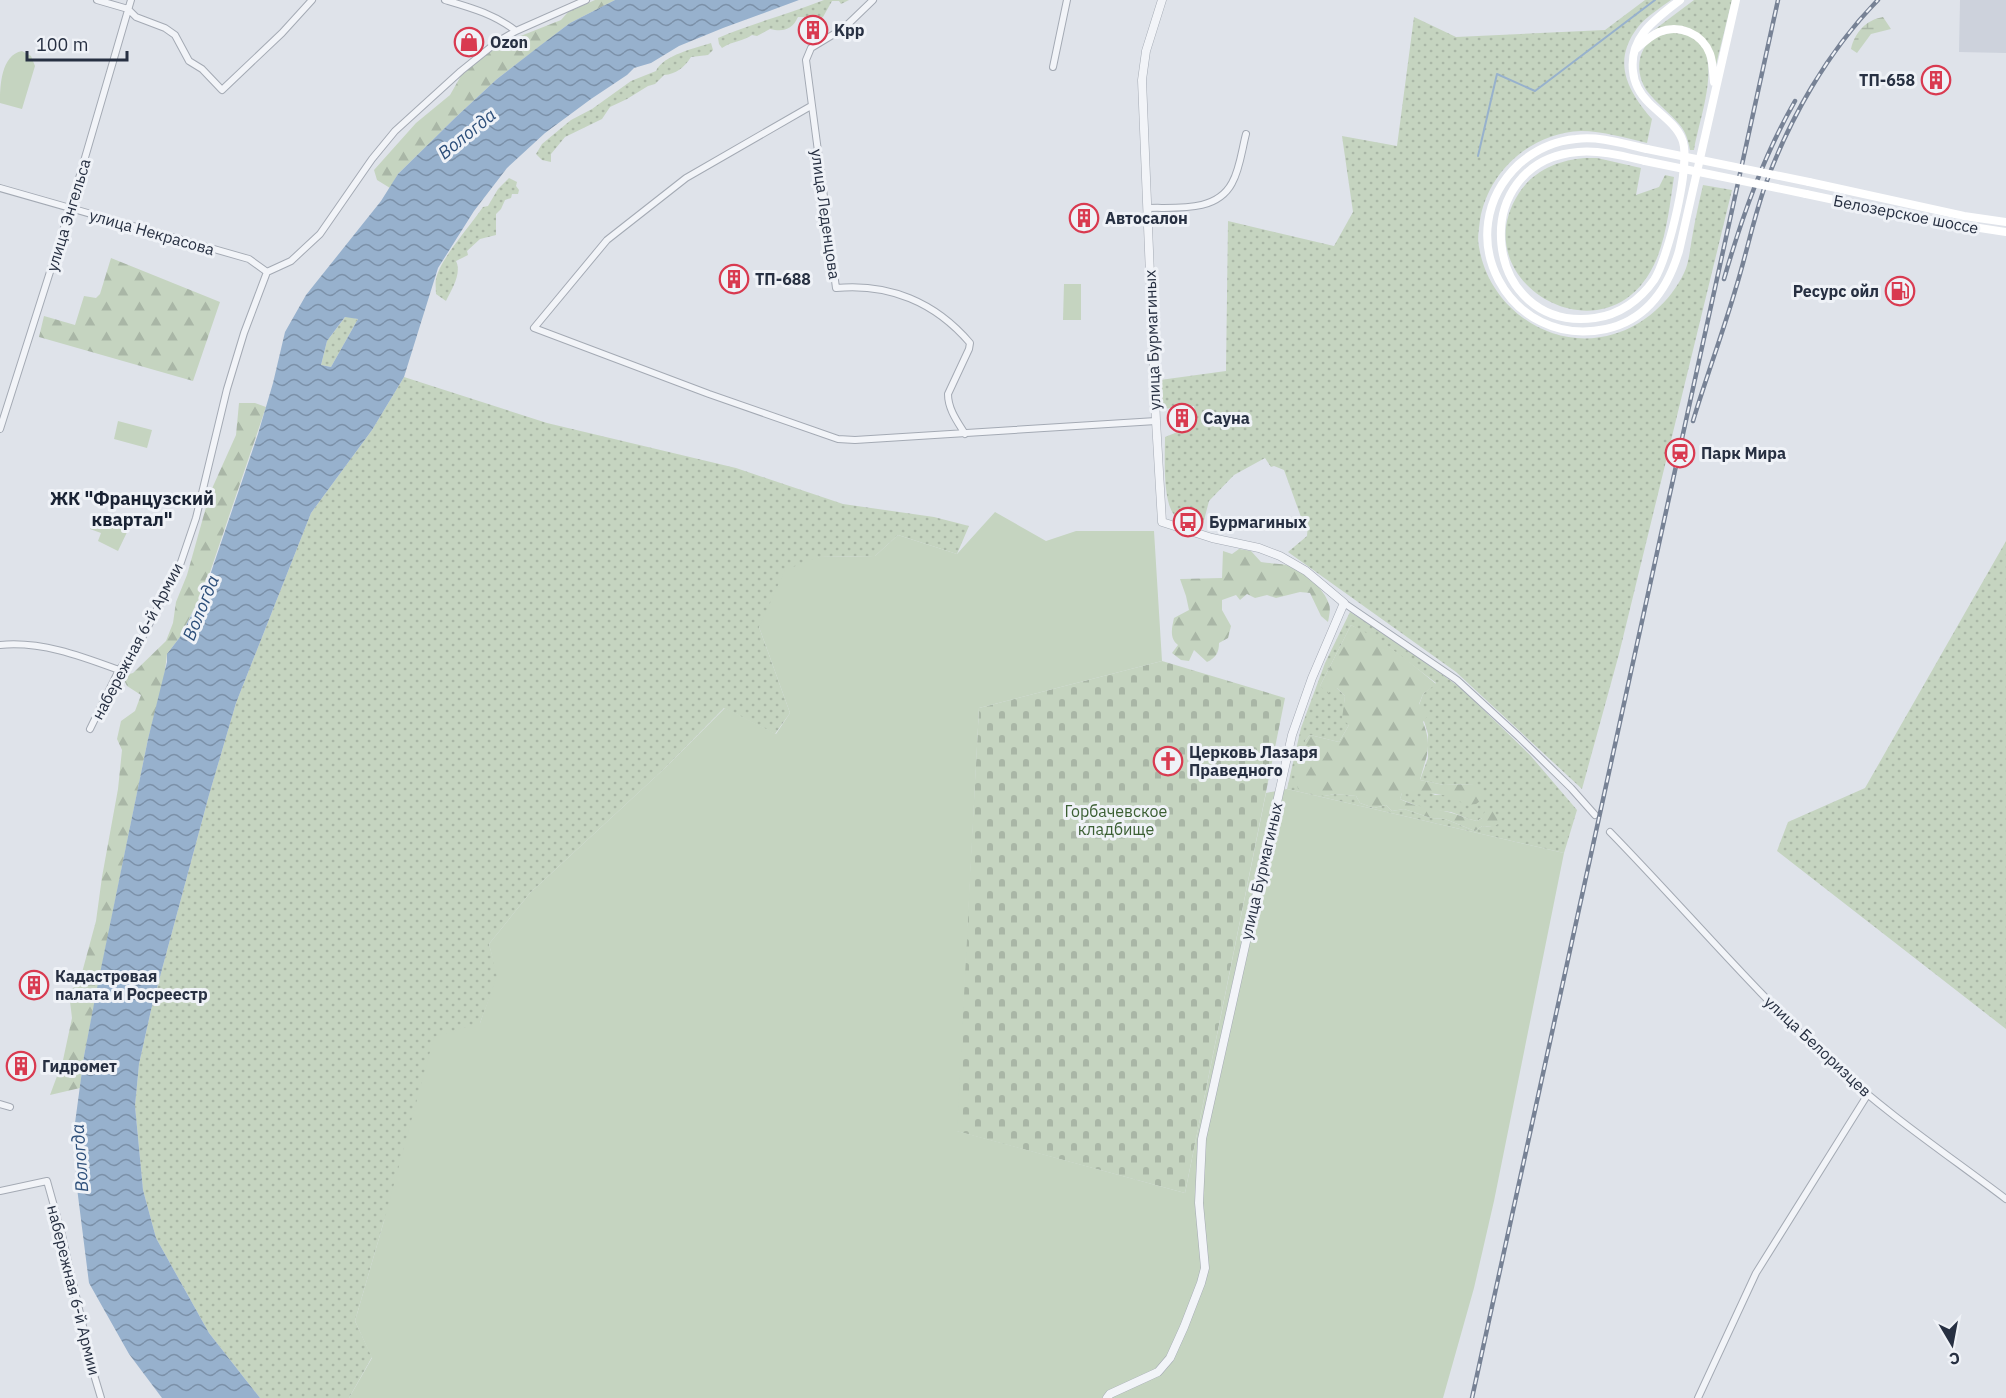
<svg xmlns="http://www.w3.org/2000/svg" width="2006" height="1398" font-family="'IBM Plex Sans',sans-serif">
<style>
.built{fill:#cdd2dc}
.grass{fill:url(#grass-dots);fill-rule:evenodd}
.forest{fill:url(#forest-firs)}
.wetland{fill:url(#wetland-marsh)}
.cemetery{fill:url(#cemetery-stones)}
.park{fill:#c5d4c0}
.water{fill:url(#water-waves);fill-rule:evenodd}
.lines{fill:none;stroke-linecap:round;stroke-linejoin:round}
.stream{stroke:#97b1cd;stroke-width:2}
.minor-casing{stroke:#a4aab4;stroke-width:8}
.tertiary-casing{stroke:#a4aab4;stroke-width:9}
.minor{stroke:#f2f4f8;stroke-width:6}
.tertiary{stroke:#f2f4f8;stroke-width:8}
.secondary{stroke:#fff;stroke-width:8}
.rail-casing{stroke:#778295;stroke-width:4.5}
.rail{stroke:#eff2f7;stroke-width:2;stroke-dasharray:7;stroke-linecap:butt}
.secondary-bridge{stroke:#fff;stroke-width:8}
.labels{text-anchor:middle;stroke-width:6;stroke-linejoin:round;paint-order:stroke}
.poi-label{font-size:16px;font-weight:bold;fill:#273042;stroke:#eff2f7;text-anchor:start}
.street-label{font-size:16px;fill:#273042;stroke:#eff2f7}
.park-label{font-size:16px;fill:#3b5f33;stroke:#eff2f7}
.water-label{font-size:18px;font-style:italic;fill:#2d4f7a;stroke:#eff2f7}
.neighbourhood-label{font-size:18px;font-weight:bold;fill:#192233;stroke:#eff2f7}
</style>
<defs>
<pattern id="grass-dots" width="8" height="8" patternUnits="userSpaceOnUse" patternTransform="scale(1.5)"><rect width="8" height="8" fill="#c5d4c0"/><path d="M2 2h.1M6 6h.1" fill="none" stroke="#a9b6a6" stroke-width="1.8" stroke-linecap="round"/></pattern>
<pattern id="forest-firs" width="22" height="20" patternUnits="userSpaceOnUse" patternTransform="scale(1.5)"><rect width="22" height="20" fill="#c5d4c0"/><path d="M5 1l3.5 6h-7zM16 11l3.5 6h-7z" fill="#a9b6a6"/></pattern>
<pattern id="wetland-marsh" width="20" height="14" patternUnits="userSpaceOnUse" patternTransform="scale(1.5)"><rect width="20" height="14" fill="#c5d4c0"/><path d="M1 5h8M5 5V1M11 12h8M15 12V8" fill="none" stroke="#a9b6a6"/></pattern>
<pattern id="cemetery-stones" width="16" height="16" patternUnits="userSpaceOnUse" patternTransform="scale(1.5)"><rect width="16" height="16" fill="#c5d4c0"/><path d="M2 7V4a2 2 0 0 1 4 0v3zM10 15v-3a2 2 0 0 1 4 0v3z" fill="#a9b6a6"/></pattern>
<pattern id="water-waves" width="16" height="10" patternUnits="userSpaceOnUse" patternTransform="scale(1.5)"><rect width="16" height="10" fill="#97b1cd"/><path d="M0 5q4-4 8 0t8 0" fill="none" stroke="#7b90a8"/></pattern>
</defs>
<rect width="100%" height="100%" fill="#dfe3ea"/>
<!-- built -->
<path class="built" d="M 1960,0 L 2006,0 L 2006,53 L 1959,52 Z"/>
<!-- grass -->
<path class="grass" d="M 824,0 L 849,0 L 841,4 L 839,1 L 832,1 L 823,17 L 818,20 L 807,17 L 798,17 C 792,30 783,32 770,29 L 757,36 L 752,35 C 744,41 732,41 722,48 L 719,44 L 718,38 C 753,23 789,14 824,0 Z
M 1645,0 L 1671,0 C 1660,8 1647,16 1638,27 C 1611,62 1628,91 1652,119 L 1647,143 C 1626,138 1603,131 1581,131 C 1531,133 1488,171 1480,220 C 1479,229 1477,239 1479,247 C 1489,309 1553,353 1614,334 C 1643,326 1671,301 1684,273 C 1689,263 1690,249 1692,238 C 1695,220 1699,202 1703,185 L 1732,190 L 1619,654 L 1582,789 L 1456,672 L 1288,552 L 1307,536 L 1308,524 L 1301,517 L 1284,470 L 1274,466 L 1271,467 L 1265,458 L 1234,475 L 1209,501 L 1202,528 C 1193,525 1183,523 1176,517 C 1162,504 1165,456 1165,437 L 1185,429 L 1191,421 L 1190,414 L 1195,413 L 1194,406 L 1162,409 L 1160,380 L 1226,371 L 1228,221 L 1334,246 L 1353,212 L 1342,136 L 1397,146 L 1414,17 L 1456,37 L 1605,30 Z
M 1694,0 L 1732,0 L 1715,69 L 1694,31 L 1654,30 Z
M 1673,32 C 1682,34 1692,35 1699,42 C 1721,65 1698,122 1694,150 L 1690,150 C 1688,140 1686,132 1679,124 C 1669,112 1656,103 1647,91 C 1635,74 1636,48 1656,37 C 1661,35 1668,34 1673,32 Z
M 711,43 L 713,50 L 708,55 L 691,57 C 684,68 676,74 664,75 L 655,84 L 648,86 L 627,99 L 610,107 L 602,119 L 565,137 L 551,154 L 551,162 L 542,160 L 536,154 L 542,144 L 571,120 L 592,109 L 631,81 L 656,71 C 663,55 696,48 711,43 Z
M 1585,158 L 1597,158 L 1641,168 L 1636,195 L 1659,187 L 1665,175 L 1674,177 C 1670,203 1667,233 1657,258 C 1612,369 1460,284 1519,193 C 1534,170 1559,160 1585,158 Z
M 509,178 L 517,182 L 516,186 L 519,190 L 518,194 L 512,194 L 511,198 L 505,200 L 501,209 L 496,214 L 496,235 L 480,239 L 467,251 L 468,255 L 456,261 C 462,273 452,289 446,301 L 436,294 C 436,289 435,284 436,279 C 440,259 471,225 483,207 L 488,206 L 498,189 Z
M 346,316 L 358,319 L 331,367 L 321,365 L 327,341 Z
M 404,377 L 547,423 L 736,468 L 843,504 L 934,517 L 969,526 L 957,554 L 898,535 L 875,556 L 819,557 L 759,627 L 790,713 L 775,734 L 724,708 L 665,768 L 530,893 L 489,944 L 498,976 L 480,1023 L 384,1221 L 355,1321 L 372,1357 L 349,1398 L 260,1398 L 209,1333 L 156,1238 L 143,1190 L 135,1106 L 139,1064 L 151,1010 L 209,795 L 236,703 L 311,513 L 372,430 Z
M 2006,541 L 2006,1029 L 1777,851 L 1788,822 L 1865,788 Z
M 1350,612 L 1406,648 L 1462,689 L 1530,755 L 1577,810 L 1564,853 L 1287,789 L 1301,728 L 1325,663 ZM 1351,625 L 1390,648 L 1436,683 L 1423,694 L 1419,705 L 1428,734 L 1428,758 L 1420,780 L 1444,785 L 1474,784 L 1459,800 L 1446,794 L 1435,795 L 1429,792 L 1402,793 L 1400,799 L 1425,809 L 1451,812 L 1469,819 L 1477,821 L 1482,818 L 1492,827 L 1482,826 L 1475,831 L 1445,819 L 1431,818 L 1404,809 L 1392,811 L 1386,805 L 1374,808 L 1360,803 L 1356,796 L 1335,794 L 1324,796 L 1305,741 L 1310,735 L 1339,742 L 1349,725 L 1344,706 L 1345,696 L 1337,688 L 1320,686 Z"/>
<!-- forest -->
<path class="forest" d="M 595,0 L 615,0 L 570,23 L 497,79 L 456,117 L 398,174 L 390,188 L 377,180 L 374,170 L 416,123 L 450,95 L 462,74 L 476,62 L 498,45 L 561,20 L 568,12 Z
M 111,258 L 220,302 L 193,381 L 39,337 L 44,316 L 75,325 L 84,296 L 96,298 L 100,294 Z
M 239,403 L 255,403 L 266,407 L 205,587 L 180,637 L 167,654 L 164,679 L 148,739 L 114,906 L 84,1056 L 80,1088 L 50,1095 L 63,1060 L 72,1018 L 69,993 L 80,980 L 96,921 L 102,877 L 118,789 L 122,750 L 117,739 L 121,721 L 135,711 L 141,695 L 127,686 L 122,676 L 133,673 L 166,641 L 173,623 L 176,602 L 187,575 L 210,493 L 236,435 Z
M 1239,549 L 1251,551 L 1261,562 C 1271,564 1284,563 1293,567 C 1307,574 1324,589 1329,604 C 1331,609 1329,616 1328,622 L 1321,616 L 1310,593 L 1300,592 L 1276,598 L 1267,595 L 1255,598 L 1247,594 L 1240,600 L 1236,595 L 1222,600 L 1222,610 L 1231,626 L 1228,638 L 1219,643 C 1219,652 1216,658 1207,662 L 1194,650 L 1189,661 L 1181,660 L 1172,653 L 1178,645 C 1169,638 1172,628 1174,618 L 1189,610 L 1186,596 L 1180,579 L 1222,578 L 1223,551 L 1232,554 Z
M 1351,625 C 1382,639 1410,662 1436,684 L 1423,694 L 1419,704 L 1429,714 L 1423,722 C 1433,748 1426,756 1420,780 L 1444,785 L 1474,784 L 1483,789 L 1483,799 L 1476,804 L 1465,805 C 1447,790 1424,794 1402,793 L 1400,799 C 1418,808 1429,807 1448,812 C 1458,814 1466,819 1477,821 L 1482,818 L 1485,811 L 1493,811 L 1497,816 L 1498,824 L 1492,827 L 1482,826 L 1475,831 L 1445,819 L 1431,818 L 1404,809 L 1392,811 L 1386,805 L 1374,808 L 1360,803 L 1356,796 L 1335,794 L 1324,796 L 1298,789 L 1296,780 L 1299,749 L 1310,735 L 1339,742 L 1349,725 L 1342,719 L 1345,696 L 1337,688 L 1328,693 L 1320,686 Z"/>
<!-- wetland -->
<path class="wetland" d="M 1883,17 L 1891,29 L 1871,34 L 1857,53 L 1851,49 C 1855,32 1866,20 1883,17 Z"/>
<!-- cemetery -->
<path class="cemetery" d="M 1162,661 L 1285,698 L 1185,1193 L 956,1131 L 979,708 Z"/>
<!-- park -->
<path class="park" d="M 22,51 L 31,56 L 35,66 L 22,109 L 0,103 C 0,86 1,55 22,51 Z
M 1064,284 L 1081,284 L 1081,320 L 1063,320 Z
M 118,421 L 152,430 L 147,448 L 114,439 Z
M 995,512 L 1046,541 L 1076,531 L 1154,531 L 1162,661 L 979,708 L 957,1131 L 1185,1193 L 1266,793 L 1287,789 L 1564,853 L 1494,1201 L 1474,1288 L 1443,1398 L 349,1398 L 372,1358 L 355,1321 L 384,1221 L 434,1037 L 480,1023 L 497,976 L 489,944 L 530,893 L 665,768 L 725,708 L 776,734 L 790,713 L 759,627 L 785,570 L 819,557 L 875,556 L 898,535 L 957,554 Z
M 97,517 L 103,517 L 129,528 L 118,551 L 98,541 L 101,533 L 90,529 Z"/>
<!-- water -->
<path class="water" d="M 615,0 L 799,0 L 723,28 L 679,46 L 651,63 L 634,68 L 627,75 L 591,99 L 545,133 L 507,168 L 474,211 L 438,268 L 404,377 L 372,430 L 311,513 L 236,703 L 209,795 L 151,1010 L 139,1064 L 135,1106 L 143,1190 L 156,1238 L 209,1333 L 260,1398 L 162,1398 L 129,1354 L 89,1283 L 76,1180 L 75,1123 L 84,1056 L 98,983 L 148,739 L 167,662 L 167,654 L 180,637 L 206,587 L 258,434 L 273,383 L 285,332 L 306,295 L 381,201 L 398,174 L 456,117 L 497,79 L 537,48 L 570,23 ZM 345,317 L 358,319 L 331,367 L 321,365 L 327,341 Z"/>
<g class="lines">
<!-- stream -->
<path class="stream" d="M 1478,156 L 1497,74 L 1535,91 L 1655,0"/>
<!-- minor casing -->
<g class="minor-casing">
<path id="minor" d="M 97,0 L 128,9 L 136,17 L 165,28 L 175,35 L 189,61 L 202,69 L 222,90 L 282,33 L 312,0
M 445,0 C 472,8 494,14 516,31
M 873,0 L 844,28 L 811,48 L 806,60 L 836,288 C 889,283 935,302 970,343 L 969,349 L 948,394 C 948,409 957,421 965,434
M 1053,67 L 1067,0
M 811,106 L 686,178 L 607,240 L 534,328 L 709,394 L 838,439 L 855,440 L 1156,421
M 0,188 L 249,259 L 267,272
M 1147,208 C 1176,207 1216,213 1232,183 C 1240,169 1242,149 1246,134
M 0,429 L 70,209 L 131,0
M 1344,603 L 1457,680 L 1519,737 L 1571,788 L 1595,815
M 0,645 C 42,641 81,656 119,670
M 90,729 L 119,670 L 141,640 L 180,565 L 196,518 L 227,389 L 244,333 L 267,272 L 291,261 L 320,234 L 372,159 L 395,131 L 461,71 L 497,42 L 516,31 L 586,0
M 1610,832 C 1685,909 1755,992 1834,1065 C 1887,1114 1948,1155 2006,1199
M 0,1104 L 10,1107
M 0,1191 L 47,1181 L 61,1231 L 95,1378 L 101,1398
M 1698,1398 L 1756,1273 L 1868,1094"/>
</g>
<!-- tertiary casing -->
<g class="tertiary-casing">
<path id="tertiary" d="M 1107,1398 L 1110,1394 L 1158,1372 L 1170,1358 L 1184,1327 L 1201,1283 L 1205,1268 L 1199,1203 L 1202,1139 L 1292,735 L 1312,678 L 1344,603 L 1306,571 L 1280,556 L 1259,548 L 1212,538 L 1162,522 L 1156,421 L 1142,80 L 1146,51 L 1162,0"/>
</g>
<!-- minor -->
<use href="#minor" class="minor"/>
<!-- tertiary -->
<use href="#tertiary" class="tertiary"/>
<!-- secondary -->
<path class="secondary" d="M 1636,49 C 1643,43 1650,36 1659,32 C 1679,24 1702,33 1710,54 C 1713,62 1713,73 1714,82
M 1647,149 C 1624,144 1600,136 1576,139 C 1554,141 1535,150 1519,164 C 1446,233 1509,350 1606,329 C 1647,320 1668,288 1679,251 L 1736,0
M 1645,161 C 1623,156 1600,150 1578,152 C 1465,161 1481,333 1595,318 C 1619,315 1640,300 1654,280 C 1668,259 1692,162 1682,139 C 1676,124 1660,114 1649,103 C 1640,94 1634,84 1633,71 C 1629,36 1656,19 1680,0
M 1809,182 L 1964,216 L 2006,222
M 1806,194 L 1934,221 L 2006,232"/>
<!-- rail casing -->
<g class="rail-casing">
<path id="rail" d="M 1724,279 C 1742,217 1763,157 1795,101
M 1693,421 C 1706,378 1722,335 1735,291 C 1746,256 1753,220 1765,186 C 1789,119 1828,51 1878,0
M 1472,1398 L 1778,0"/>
</g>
<!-- rail -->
<use href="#rail" class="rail"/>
<!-- secondary-bridge -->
<path class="secondary-bridge" d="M 1647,149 L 1809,182
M 1645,161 L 1806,194"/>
</g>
<!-- icons -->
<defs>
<g id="building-ring" transform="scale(1.5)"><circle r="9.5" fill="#eff2f7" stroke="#d93a50" stroke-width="1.5"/><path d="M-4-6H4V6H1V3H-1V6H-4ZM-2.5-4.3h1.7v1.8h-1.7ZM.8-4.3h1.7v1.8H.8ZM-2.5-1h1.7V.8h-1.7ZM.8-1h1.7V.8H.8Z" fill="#d93a50"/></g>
<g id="shop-ring" transform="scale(1.5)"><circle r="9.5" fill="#eff2f7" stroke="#d93a50" stroke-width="1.5"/><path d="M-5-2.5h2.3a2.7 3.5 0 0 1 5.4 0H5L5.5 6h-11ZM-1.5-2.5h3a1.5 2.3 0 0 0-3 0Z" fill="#d93a50"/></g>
<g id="fuel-ring" transform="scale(1.5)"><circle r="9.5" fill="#eff2f7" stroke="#d93a50" stroke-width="1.5"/><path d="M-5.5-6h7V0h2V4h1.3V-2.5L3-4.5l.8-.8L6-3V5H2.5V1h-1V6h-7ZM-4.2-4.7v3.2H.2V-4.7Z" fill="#d93a50"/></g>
<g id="station-ring" transform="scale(1.5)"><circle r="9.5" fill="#eff2f7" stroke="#d93a50" stroke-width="1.5"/><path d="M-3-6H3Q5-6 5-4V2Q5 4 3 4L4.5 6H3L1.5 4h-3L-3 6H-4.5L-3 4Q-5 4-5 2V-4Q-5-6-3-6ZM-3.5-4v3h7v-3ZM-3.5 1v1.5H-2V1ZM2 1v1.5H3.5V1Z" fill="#d93a50"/></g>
<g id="bus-ring" transform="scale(1.5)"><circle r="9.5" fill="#eff2f7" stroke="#d93a50" stroke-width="1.5"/><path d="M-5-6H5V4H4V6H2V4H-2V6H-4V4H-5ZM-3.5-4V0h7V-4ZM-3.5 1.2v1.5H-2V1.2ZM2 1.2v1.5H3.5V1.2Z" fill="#d93a50"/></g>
<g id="church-ring" transform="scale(1.5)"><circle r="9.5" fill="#eff2f7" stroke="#d93a50" stroke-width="1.5"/><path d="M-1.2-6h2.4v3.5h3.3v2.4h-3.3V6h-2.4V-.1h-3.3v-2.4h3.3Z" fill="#d93a50"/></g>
</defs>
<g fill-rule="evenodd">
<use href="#building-ring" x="813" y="30"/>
<use href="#shop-ring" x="469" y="42"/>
<use href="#building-ring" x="1936" y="80"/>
<use href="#building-ring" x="1084" y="218"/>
<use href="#building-ring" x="734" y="279"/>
<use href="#fuel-ring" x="1900" y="291"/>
<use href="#building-ring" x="1182" y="418"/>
<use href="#station-ring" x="1680" y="453"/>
<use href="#bus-ring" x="1188" y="522"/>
<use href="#church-ring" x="1168" y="761"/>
<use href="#building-ring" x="34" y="985"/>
<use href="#building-ring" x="21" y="1066"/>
</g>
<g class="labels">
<!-- poi labels -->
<g class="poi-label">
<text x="834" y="36">Kpp</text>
<text x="490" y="48">Ozon</text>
<text x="1915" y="86" text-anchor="end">ТП-658</text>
<text x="1105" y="224">Автосалон</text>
<text x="755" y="285">ТП-688</text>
<text x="1879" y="297" text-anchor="end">Ресурс ойл</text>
<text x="1203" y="424">Сауна</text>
<text x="1701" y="459">Парк Мира</text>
<text x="1209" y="528">Бурмагиных</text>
<text x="1189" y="758">Церковь Лазаря<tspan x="1189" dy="18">Праведного</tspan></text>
<text x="55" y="982">Кадастровая<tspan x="55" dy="18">палата и Росреестр</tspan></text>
<text x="42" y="1072">Гидромет</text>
</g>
<!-- street labels -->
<g class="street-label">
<text transform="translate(826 214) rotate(82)" y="6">улица Леденцова</text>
<text transform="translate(1906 214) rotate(11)" y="6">Белозерское шоссе</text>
<text transform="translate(68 215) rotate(-73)" y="6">улица Энгельса</text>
<text transform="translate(152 232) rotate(16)" y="6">улица Некрасова</text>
<text transform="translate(1152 340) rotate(-92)" y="6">улица Бурмагиных</text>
<text transform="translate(137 641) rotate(-62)" y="6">набережная 6-й Армии</text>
<text transform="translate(1261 871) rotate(-77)" y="6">улица Бурмагиных</text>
<text transform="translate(1818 1046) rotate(43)" y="6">улица Белоризцев</text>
<text transform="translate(74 1290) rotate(76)" y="6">набережная 6-й Армии</text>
</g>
<!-- park labels -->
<g class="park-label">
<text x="1116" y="817">Горбачевское<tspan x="1116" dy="18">кладбище</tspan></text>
</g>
<!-- water labels -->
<g class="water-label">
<text transform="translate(467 134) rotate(-39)" y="6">Вологда</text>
<text transform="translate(201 608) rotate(-68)" y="6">Вологда</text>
<text transform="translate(80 1158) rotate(-94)" y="6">Вологда</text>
</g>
<!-- neighbourhood labels -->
<g class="neighbourhood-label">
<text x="132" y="505">ЖК "Французский<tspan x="132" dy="21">квартал"</tspan></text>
</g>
</g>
<!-- north arrow -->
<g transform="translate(1952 1344) rotate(170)" stroke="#eff2f7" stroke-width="4.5" paint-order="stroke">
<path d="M0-4.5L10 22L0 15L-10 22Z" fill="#273042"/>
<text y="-9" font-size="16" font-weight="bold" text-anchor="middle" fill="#273042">С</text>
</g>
<!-- scale -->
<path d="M27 51v9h100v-9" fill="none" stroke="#273042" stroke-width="3"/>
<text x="36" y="51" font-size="18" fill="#273042" stroke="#eff2f7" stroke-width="4.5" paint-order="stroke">100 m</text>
</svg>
